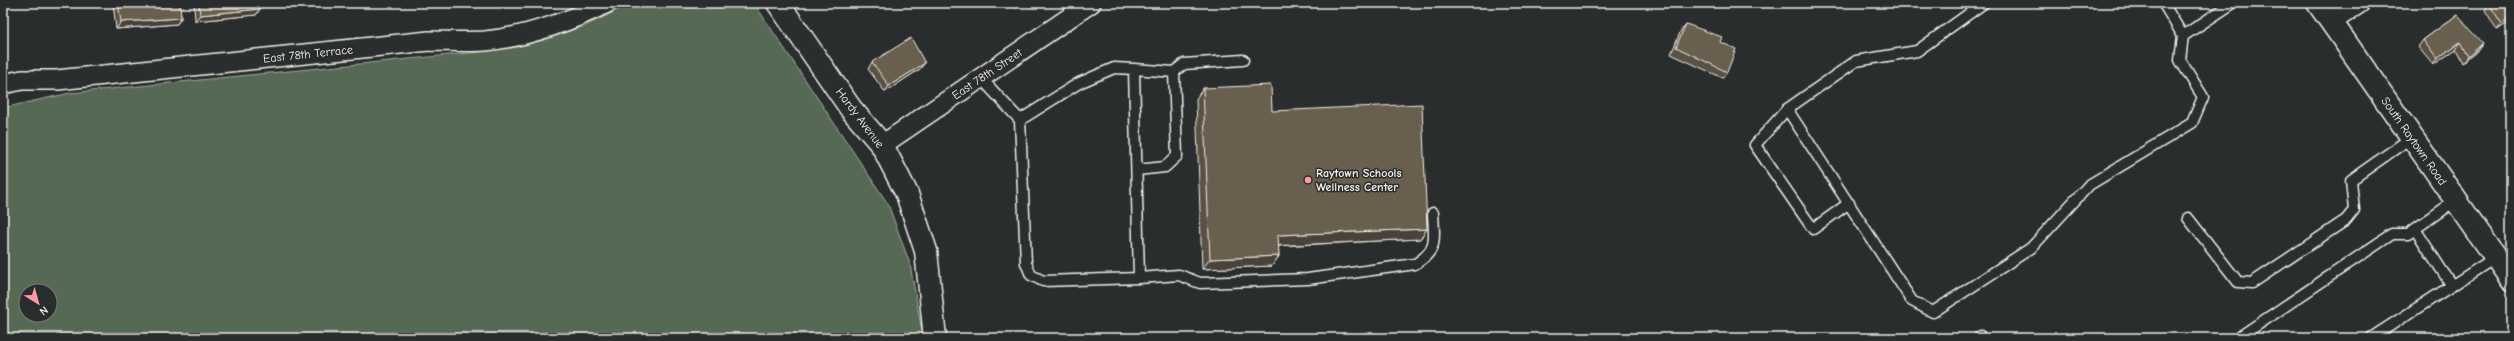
<svg xmlns="http://www.w3.org/2000/svg" width="2514" height="341" font-family="'Comic Neue',sans-serif">
<style>
.green{fill:#556954;stroke:#a4ad9e;fill-rule:evenodd}
.lines{fill:none;stroke-linecap:round;stroke-linejoin:round}
.lane-casing{stroke:#f4f1e8;stroke-width:13}
.street-casing{stroke:#f4f1e8;stroke-width:22}
.secondary-casing{stroke:#f4f1e8;stroke-width:25}
.lane{stroke:#2a2d2e;stroke-width:10}
.street{stroke:#2a2d2e;stroke-width:19}
.secondary{stroke:#2a2d2e;stroke-width:22}
.wall{fill:#5a5145;stroke:#f4f1e8}
.shaded-wall{fill:#4a4238;stroke:#f4f1e8}
.building{fill:#695e50;stroke:#f4f1e8}
.poi-dot{fill:#ff9aa2;stroke:#2a2d2e;stroke-width:1.5}
.labels{text-anchor:middle;stroke-width:3;stroke-linejoin:round;paint-order:stroke}
.street-label{font-size:12px;fill:#f4f1e8;stroke:#2a2d2e}
.poi-label{font-size:12px;font-weight:bold;fill:#f4f1e8;stroke:#2a2d2e;text-anchor:start}
</style>
<rect width="100%" height="100%" fill="#2a2d2e"/>
<filter id="ink" filterUnits="userSpaceOnUse"><feTurbulence type="fractalNoise" baseFrequency=".025" numOctaves="2"/><feDisplacementMap in="SourceGraphic" scale="8" xChannelSelector="R" yChannelSelector="G"/><feConvolveMatrix kernelMatrix="1 2 1 2 8 2 1 2 1" color-interpolation-filters="sRGB"/></filter>
<g filter="url(#ink)">
<!-- green -->
<path class="green" d="M 632,3 L 754,3 L 888,204 L 910,264 L 923,338 L 3,338 L 3,108 L 70,93 L 479,52 L 583,27 ZM 26,291 L 50,291 L 50,315 L 26,315 Z"/>
<g class="lines">
<!-- lane casing -->
<g class="lane-casing">
<path id="lane" d="M 2163,3 L 2183,36
M 1134,69 L 1174,72 L 1177,156 L 1165,167 L 1137,170
M 1174,72 L 1184,64 L 1243,60
M 981,78 L 1020,120 L 1079,83 L 1114,68 L 1134,69 L 1139,278 L 1043,281 L 1031,275 L 1026,263 L 1020,120
M 1787,109 L 1912,301 L 1933,312 L 2031,248 L 2089,185 L 2192,123 L 2203,97 L 2180,60 L 2183,36 L 2233,3
M 1849,203 L 1813,229 L 1755,145 L 1787,109 L 1856,61 L 1917,51 L 1984,3
M 2188,218 L 2238,282 L 2252,283 L 2346,220 L 2354,210 L 2351,180 L 2412,137
M 2415,229 L 2452,286
M 1139,278 L 1179,275 L 1200,283 L 1308,279 L 1415,264 C 1439,250 1434,238 1433,213
M 1980,336 L 1981,338
M 2238,338 L 2392,234 L 2408,234 L 2456,200
M 2371,338 L 2496,257"/>
</g>
<!-- street casing -->
<g class="street-casing">
<path id="street" d="M 2331,22 L 2360,3
M 3,84 L 22,80 L 57,80 L 429,41 C 448,41 466,42 485,41 C 528,37 568,22 607,3
M 882,145 L 1091,3"/>
</g>
<!-- secondary casing -->
<g class="secondary-casing">
<path id="secondary" d="M 778,3 L 851,109 L 882,145 L 907,194 L 926,251 L 935,338
M 2318,3 L 2511,279"/>
</g>
<!-- lane -->
<use href="#lane" class="lane"/>
<!-- street -->
<use href="#street" class="street"/>
<!-- secondary -->
<use href="#secondary" class="secondary"/>
</g>
<!-- wall -->
<path class="wall" d="M 113,3 L 180,3 L 181,18 L 177,24 L 116,29 Z
M 194,3 L 260,3 L 260,9 L 256,15 L 195,21 Z
M 1012,3 L 1023,3 L 1016,8 Z
M 2489,4 L 2511,21 L 2497,30 L 2485,10 Z
M 2457,15 L 2479,49 L 2463,63 L 2456,49 L 2433,65 L 2418,47 L 2423,40 Z
M 1686,24 L 1720,42 L 1727,72 L 1723,78 L 1671,54 L 1681,30 Z
M 872,62 L 920,69 L 885,92 L 868,69 Z
M 1203,88 L 1272,111 L 1427,229 L 1420,239 L 1278,246 L 1279,256 L 1272,266 L 1202,269 L 1196,99 Z"/>
<!-- shaded-wall -->
<path class="shaded-wall" d="M 1019,3 L 1023,3 L 1016,8 Z
M 260,9 L 256,15 L 195,21 L 200,15 Z
M 181,18 L 177,24 L 116,29 L 121,22 Z
M 2511,18 L 2511,21 L 2497,30 L 2502,24 Z
M 2460,42 L 2456,49 L 2433,65 L 2437,59 Z
M 2483,43 L 2479,49 L 2463,63 L 2468,57 Z
M 925,63 L 920,69 L 885,92 L 889,86 Z
M 1427,229 L 1420,239 L 1271,246 L 1278,235 Z
M 1279,256 L 1272,266 L 1202,269 L 1210,259 Z"/>
<!-- building -->
<path class="building" d="M 118,3 L 180,3 L 181,18 L 121,22 Z
M 199,3 L 260,3 L 260,9 L 200,15 Z
M 2490,3 L 2511,3 L 2511,18 L 2502,24 L 2489,4 Z
M 2457,15 L 2483,43 L 2468,57 L 2460,42 L 2437,59 L 2423,40 Z
M 1686,24 L 1722,37 L 1720,42 L 1736,49 L 1727,72 L 1676,47 Z
M 911,38 L 925,63 L 889,86 L 872,62 Z
M 1271,85 L 1272,111 L 1422,104 L 1427,229 L 1278,235 L 1279,256 L 1210,259 L 1203,88 Z"/>
</g>
<!-- markers -->
<circle class="poi-dot" cx="1308" cy="180" r="4"/>
<g class="labels">
<!-- street labels -->
<g class="street-label">
<text transform="translate(308 54) rotate(-6)" y="4">East 78th Terrace</text>
<text transform="translate(987 74) rotate(-34)" y="4">East 78th Street</text>
<text transform="translate(860 118) rotate(53)" y="4">Hardy Avenue</text>
<text transform="translate(2414 141) rotate(55)" y="4">South Raytown Road</text>
</g>
<!-- poi labels -->
<g class="poi-label">
<text x="1316" y="177">Raytown Schools<tspan x="1316" dy="14">Wellness Center</tspan></text>
</g>
</g>
<!-- margin -->
<rect width="2514" height="341" fill="none" stroke="#2a2d2e" stroke-width="16"/>
<rect x="8" y="8" width="2498" height="325" fill="none" stroke="#f4f1e8" stroke-width="1.5" filter="url(#ink)"/>
<!-- north arrow -->
<g transform="translate(38 303) rotate(143)"><circle r="19" fill="#2a2d2e" stroke="#7b7b78"/>
<path d="M0-3L7 15L0 10L-7 15Z" fill="#ff9aa2"/>
<text y="-6" font-size="11" font-weight="bold" text-anchor="middle" fill="#f4f1e8">N</text>
</g>
</svg>
